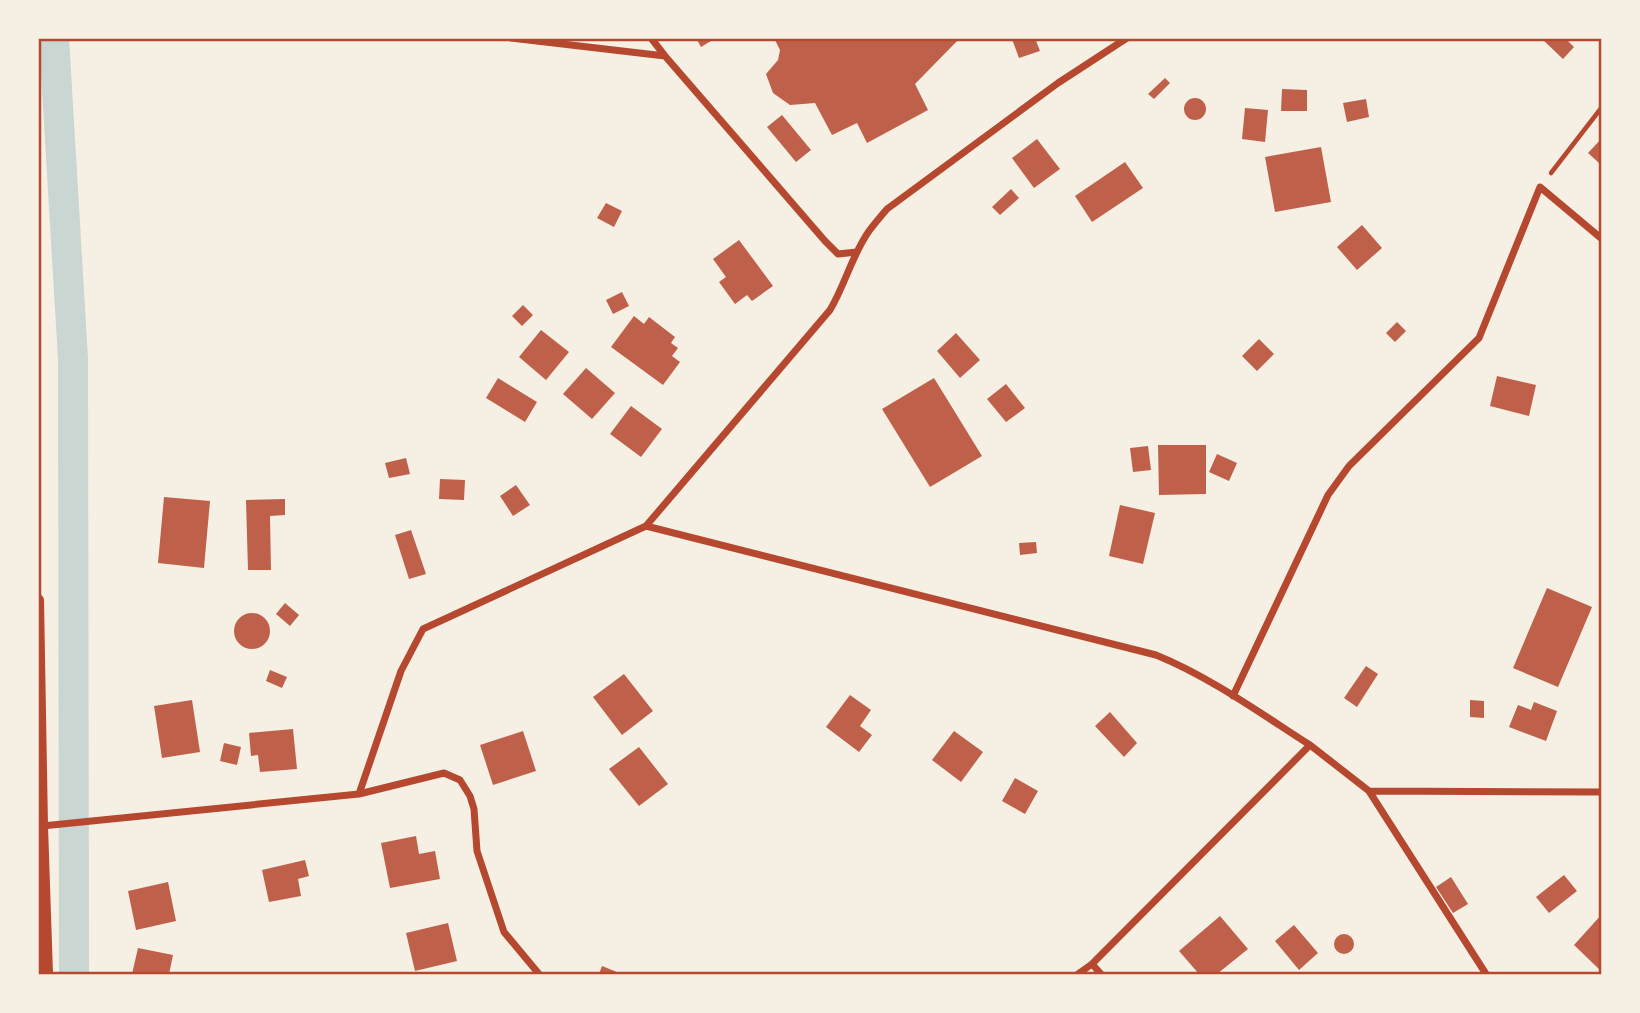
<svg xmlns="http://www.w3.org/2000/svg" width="1640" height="1013" font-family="'Fira Sans',sans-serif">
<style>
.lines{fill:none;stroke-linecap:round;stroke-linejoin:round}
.canal{stroke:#c9d6d2;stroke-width:30}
.building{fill:#bf614a}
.path{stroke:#b5482f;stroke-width:4.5}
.minor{stroke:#b5482f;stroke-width:7}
.tertiary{stroke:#b5482f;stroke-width:12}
.neatline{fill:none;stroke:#b5482f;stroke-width:2.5}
</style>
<rect width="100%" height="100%" fill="#f6efe4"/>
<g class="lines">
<!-- canal -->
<path class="canal" d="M 54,38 L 73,359 L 74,974"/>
</g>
<!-- building -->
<path class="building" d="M 696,38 L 716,38 L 701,47 Z
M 774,38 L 960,38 L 915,84 L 928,110 L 867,143 L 857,123 L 832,135 L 815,103 L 790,105 L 773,93 L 766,74 L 778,60 L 780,50 Z
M 1035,38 L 1040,51 L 1019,58 L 1012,39 Z
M 1544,38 L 1565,38 L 1574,47 L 1563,59 L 1543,40 Z
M 1165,78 L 1170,83 L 1154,99 L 1148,94 Z
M 1282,89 L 1307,90 L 1307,111 L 1281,111 Z
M1184 109a11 11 0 1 1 22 0a11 11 0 1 1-22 0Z
M 1366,99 L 1369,117 L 1347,122 L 1343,103 Z
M 1245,108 L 1268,110 L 1265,142 L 1242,139 Z
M 782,115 L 811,150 L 796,162 L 767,127 Z
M 1602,138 L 1602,160 L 1599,163 L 1588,153 Z
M 1037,139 L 1060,169 L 1034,188 L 1012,158 Z
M 1321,147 L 1331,202 L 1275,212 L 1265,157 Z
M 1125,162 L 1143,188 L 1092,222 L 1075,196 Z
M 1011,189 L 1019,198 L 1000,215 L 992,207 Z
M 606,203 L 622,211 L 614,227 L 597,218 Z
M 1362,225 L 1382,248 L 1357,270 L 1337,247 Z
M 739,240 L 773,286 L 752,301 L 747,295 L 735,304 L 719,282 L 726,277 L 713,259 Z
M 622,292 L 629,306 L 613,314 L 606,300 Z
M 523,305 L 533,315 L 522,326 L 512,316 Z
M 634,316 L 644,324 L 649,317 L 675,337 L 671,343 L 678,348 L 672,356 L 680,362 L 663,385 L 611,347 Z
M 1397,322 L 1406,331 L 1395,342 L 1386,333 Z
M 541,330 L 569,352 L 546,380 L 519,357 Z
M 956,333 L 980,360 L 960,378 L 937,351 Z
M 1259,339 L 1274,354 L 1257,371 L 1242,356 Z
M 586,368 L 615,393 L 592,419 L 563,394 Z
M 1497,376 L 1536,385 L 1529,416 L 1490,406 Z
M 498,378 L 537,402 L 525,422 L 486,398 Z
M 934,378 L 982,456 L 930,487 L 882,409 Z
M 1006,384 L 1025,408 L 1006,422 L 987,399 Z
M 631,406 L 662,429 L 641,457 L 610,434 Z
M 1158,445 L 1206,445 L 1206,494 L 1159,495 Z
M 1148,446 L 1151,470 L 1133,472 L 1130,448 Z
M 1217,454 L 1237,463 L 1229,481 L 1209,472 Z
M 406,458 L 410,474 L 389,478 L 385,463 Z
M 440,479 L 465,480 L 464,500 L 439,499 Z
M 516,485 L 530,505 L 513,516 L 500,496 Z
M 164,497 L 210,501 L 204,568 L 158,563 Z
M 285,499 L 285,515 L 270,516 L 271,570 L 248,570 L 246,500 Z
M 1120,505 L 1155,513 L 1143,564 L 1109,556 Z
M 411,530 L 426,574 L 409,579 L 395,535 Z
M 1036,542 L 1037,553 L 1020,555 L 1019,543 Z
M 1547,588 L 1592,607 L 1558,687 L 1513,668 Z
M 285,603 L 299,615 L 290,626 L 276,614 Z
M234 631a18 18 0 1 1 36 0a18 18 0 1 1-36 0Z
M 1366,666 L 1378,674 L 1357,707 L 1344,698 Z
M 270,670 L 287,677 L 282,688 L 266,681 Z
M 624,674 L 653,711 L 622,735 L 593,697 Z
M 850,695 L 871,710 L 860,726 L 872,735 L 859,752 L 826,727 Z
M 192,700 L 200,752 L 162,758 L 154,706 Z
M 1470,700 L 1484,701 L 1484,718 L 1470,717 Z
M 1534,702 L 1557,711 L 1546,741 L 1509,727 L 1518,705 L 1531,710 Z
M 1110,712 L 1137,743 L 1124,757 L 1095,726 Z
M 293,729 L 297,769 L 260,772 L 258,755 L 251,756 L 249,733 Z
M 523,731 L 536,771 L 493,785 L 480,745 Z
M 954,731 L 983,752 L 961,782 L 932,760 Z
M 224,743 L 241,747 L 237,765 L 220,761 Z
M 639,747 L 668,784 L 639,806 L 609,769 Z
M 1015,778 L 1038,791 L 1025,814 L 1002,801 Z
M 416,836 L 419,854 L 435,851 L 440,879 L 390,888 L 381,843 Z
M 305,860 L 309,876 L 298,879 L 301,896 L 269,902 L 262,870 Z
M 1564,875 L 1577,891 L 1549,913 L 1536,897 Z
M 1451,877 L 1468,904 L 1453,913 L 1436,887 Z
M 168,882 L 176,921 L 136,930 L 128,891 Z
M 1602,914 L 1602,972 L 1574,945 Z
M 1220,916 L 1248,949 L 1217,974 L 1199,974 L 1179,951 Z
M 448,923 L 457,961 L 415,971 L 406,933 Z
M 1294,925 L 1318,953 L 1299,970 L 1275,941 Z
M1334 944a10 10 0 1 1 20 0a10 10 0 1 1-20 0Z
M 138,948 L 173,955 L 169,974 L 132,974 Z
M 602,966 L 622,974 L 599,974 Z"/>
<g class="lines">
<!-- path -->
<path class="path" d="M 1551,173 L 1602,107"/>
<!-- minor -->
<path class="minor" d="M 511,38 L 665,56 L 825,241 L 838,254 L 857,252
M 651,38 L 665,56
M 646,526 L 1156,655 C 1210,677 1260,713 1310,745
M 1233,696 L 1328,495 L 1349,466 L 1479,338 L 1540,187 L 1602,239
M 1369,791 L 1486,974
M 359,794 L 401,671 L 423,629 L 646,526 L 830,310 C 845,285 852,255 869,231 C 875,223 881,216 887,209 L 1058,83 L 1127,38
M 42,826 L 359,794 L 444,773 L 460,780 L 470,796 L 474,809 L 477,851 L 504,932 L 539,974
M 1092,964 L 1101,974
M 1078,974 L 1092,964 L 1310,745 L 1369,791 L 1602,792"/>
<!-- tertiary -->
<path class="tertiary" d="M 38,600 L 42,826 L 47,974"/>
</g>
<!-- border -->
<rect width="1640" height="1013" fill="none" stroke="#f6efe4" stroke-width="80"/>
<rect x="40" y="40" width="1560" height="933" class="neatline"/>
</svg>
